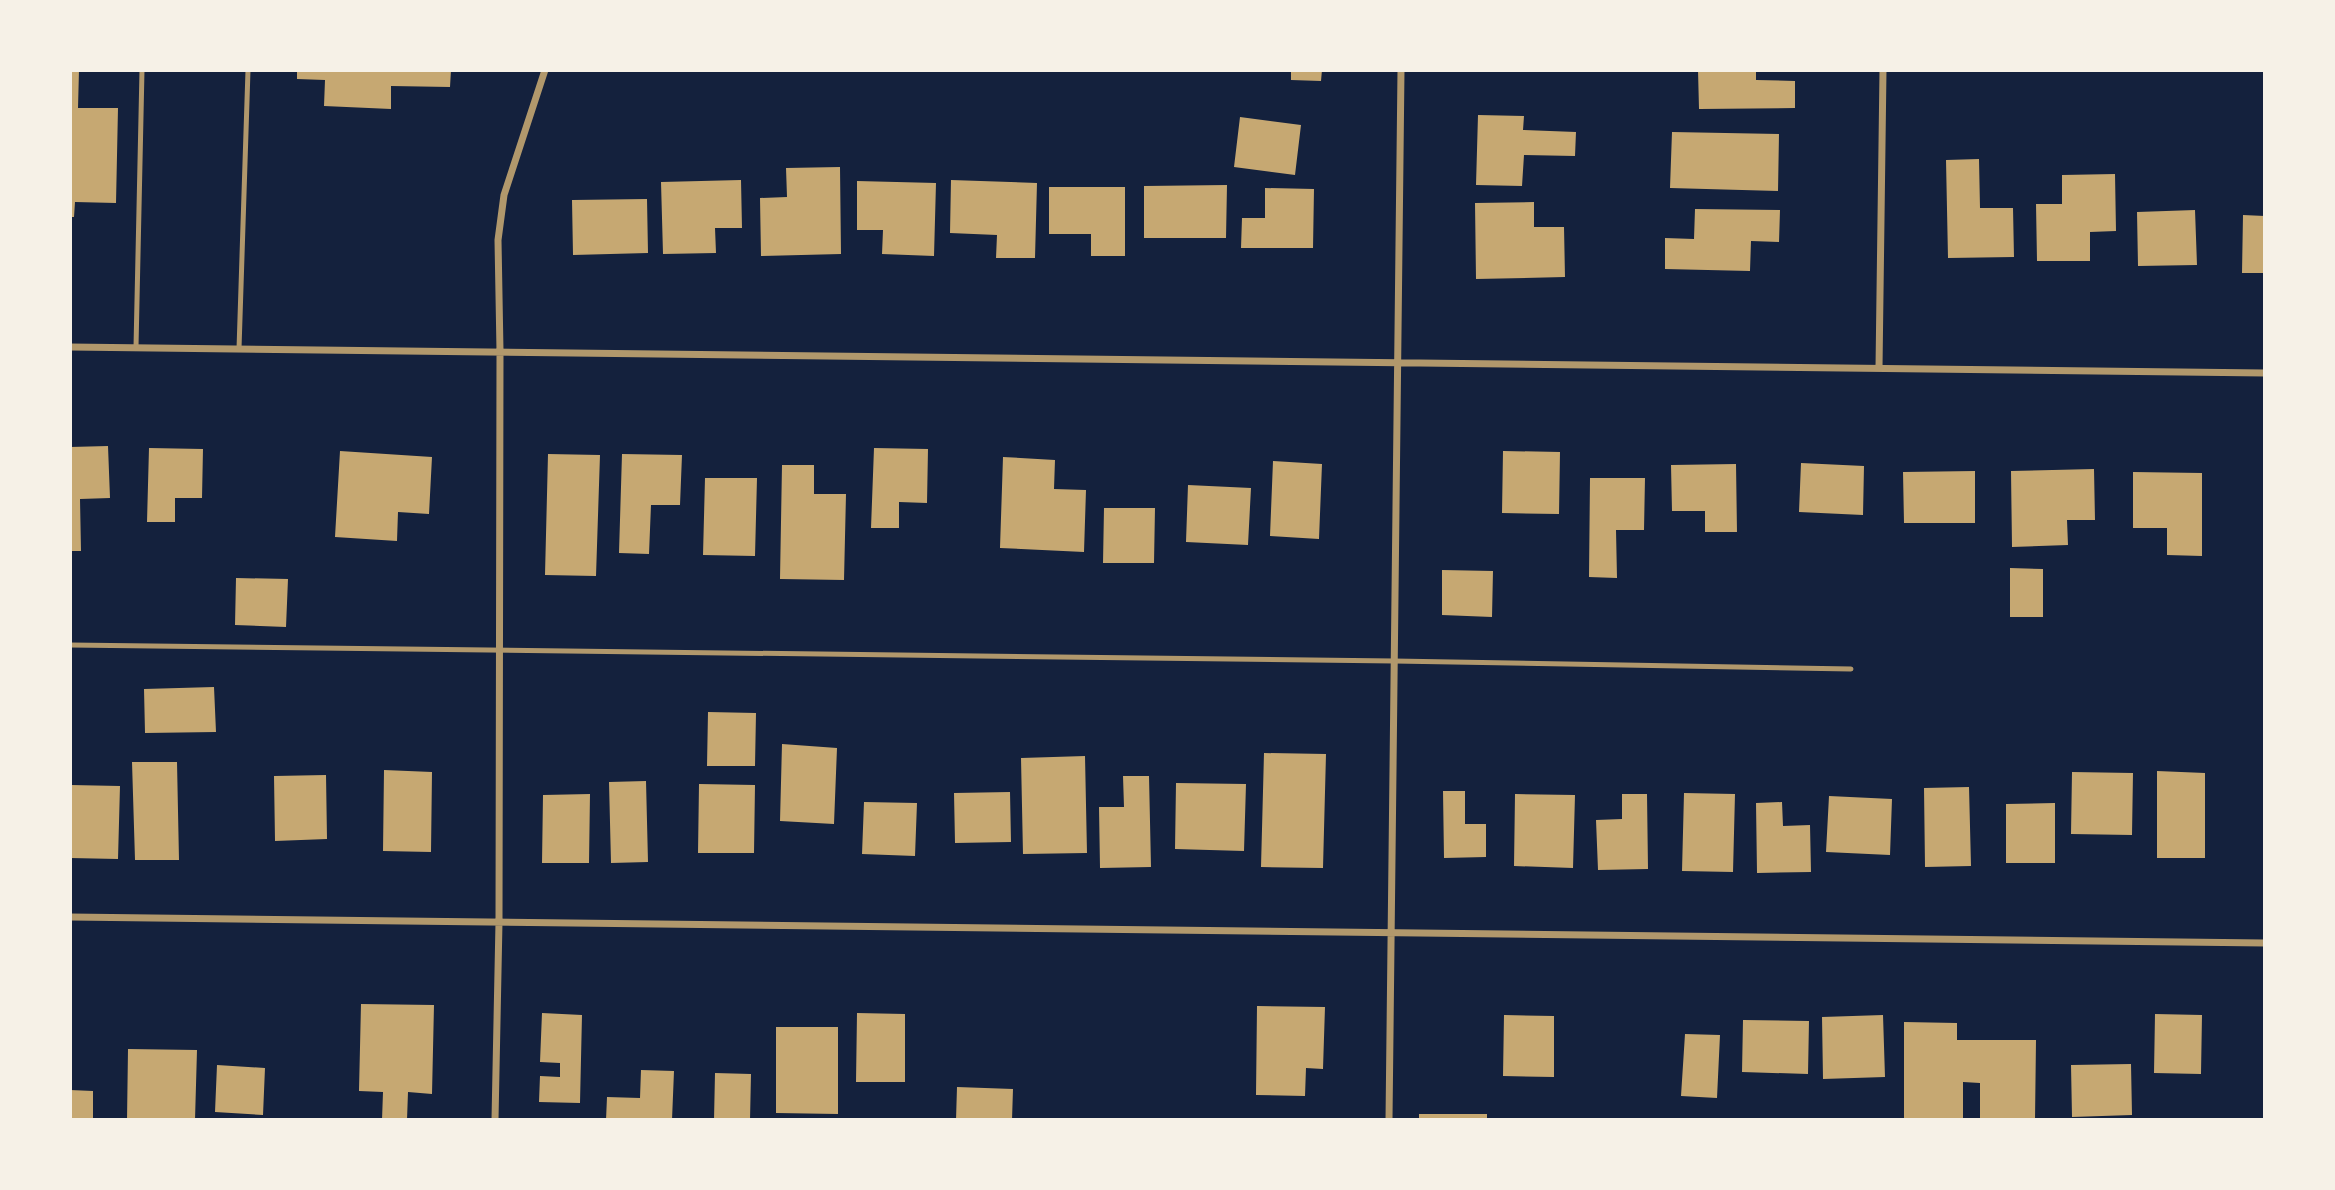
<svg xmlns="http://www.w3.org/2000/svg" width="2335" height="1190" font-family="'Asap Condensed',sans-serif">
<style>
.building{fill:#c6a872}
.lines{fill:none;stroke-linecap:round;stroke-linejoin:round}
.service{stroke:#b1986c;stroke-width:5}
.minor{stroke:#b1986c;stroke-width:7}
</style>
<rect width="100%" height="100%" fill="#14213d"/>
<!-- building -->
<path class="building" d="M 70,70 L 79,70 L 78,108 L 118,108 L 116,203 L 75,202 L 74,217 L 70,217 Z
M 297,70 L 451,70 L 450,87 L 391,86 L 391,109 L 324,106 L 325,80 L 297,79 Z
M 1291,70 L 1322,70 L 1321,81 L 1291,80 Z
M 1698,70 L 1756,70 L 1756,80 L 1795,81 L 1795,108 L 1699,109 Z
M 1478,115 L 1524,116 L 1523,130 L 1576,132 L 1575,156 L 1524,155 L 1522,186 L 1476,185 Z
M 1240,117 L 1301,125 L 1295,175 L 1234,167 Z
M 1672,132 L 1779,134 L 1778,191 L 1670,188 Z
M 1979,159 L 1980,208 L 2013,208 L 2014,257 L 1948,258 L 1946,160 Z
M 840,167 L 841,254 L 761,256 L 760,198 L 787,197 L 786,168 Z
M 2115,174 L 2116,231 L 2090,232 L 2090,261 L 2037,261 L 2036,204 L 2062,204 L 2062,175 Z
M 741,180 L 742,228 L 715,228 L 716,253 L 663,254 L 661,182 Z
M 951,180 L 1037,183 L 1035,258 L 996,258 L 997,235 L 950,233 Z
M 857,181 L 936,183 L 934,256 L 882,254 L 883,230 L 857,230 Z
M 1227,185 L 1226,238 L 1144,238 L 1144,186 Z
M 1049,187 L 1125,187 L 1125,256 L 1091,256 L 1091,234 L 1049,234 Z
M 1265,188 L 1314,189 L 1313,248 L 1241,248 L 1242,218 L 1265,218 Z
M 647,199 L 648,253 L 573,255 L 572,200 Z
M 1534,202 L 1534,227 L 1564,227 L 1565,277 L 1476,279 L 1475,203 Z
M 1695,209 L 1780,210 L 1779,242 L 1751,241 L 1750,271 L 1665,269 L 1665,238 L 1694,239 Z
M 2195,210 L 2197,265 L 2138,266 L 2137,212 Z
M 2243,215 L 2265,216 L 2265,273 L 2242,273 Z
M 108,446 L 110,498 L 80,499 L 81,551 L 70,551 L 70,447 Z
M 149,448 L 203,449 L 202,498 L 175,498 L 175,522 L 147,522 Z
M 874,448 L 928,449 L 927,503 L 899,502 L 899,528 L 871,528 Z
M 340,451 L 432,457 L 429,514 L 398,512 L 397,541 L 335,537 Z
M 1503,451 L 1560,452 L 1559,514 L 1502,513 Z
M 548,454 L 600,455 L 596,576 L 545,575 Z
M 622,454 L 682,455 L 680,505 L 651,505 L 649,554 L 619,553 Z
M 1003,457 L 1055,460 L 1054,489 L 1086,490 L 1084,552 L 1000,548 Z
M 1273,461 L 1322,464 L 1319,539 L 1270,536 Z
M 1801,463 L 1864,466 L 1863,515 L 1799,512 Z
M 1736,464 L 1737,532 L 1705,532 L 1705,511 L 1672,511 L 1671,465 Z
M 782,465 L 814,465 L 814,494 L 846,494 L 844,580 L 780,579 Z
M 2094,469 L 2095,520 L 2067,520 L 2068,545 L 2012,547 L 2011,471 Z
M 1975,471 L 1975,523 L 1904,523 L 1903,472 Z
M 2133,472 L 2202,473 L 2202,556 L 2167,555 L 2167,528 L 2133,528 Z
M 705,478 L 757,478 L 755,556 L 703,555 Z
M 1590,478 L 1645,478 L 1644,530 L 1616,530 L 1617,578 L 1589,577 Z
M 1188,485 L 1251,488 L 1248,545 L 1186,542 Z
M 1104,508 L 1155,508 L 1154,563 L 1103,563 Z
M 2010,568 L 2043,569 L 2043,617 L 2010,617 Z
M 1442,570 L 1493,571 L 1492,617 L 1442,615 Z
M 236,578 L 288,579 L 286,627 L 235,625 Z
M 214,687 L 216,732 L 145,733 L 144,689 Z
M 708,712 L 756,713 L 755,766 L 707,766 Z
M 782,744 L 837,748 L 834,824 L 780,821 Z
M 1264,753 L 1326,754 L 1323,868 L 1261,867 Z
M 1085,756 L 1087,853 L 1023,854 L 1021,758 Z
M 132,762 L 177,762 L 179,860 L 135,860 Z
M 384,770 L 432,772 L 431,852 L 383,851 Z
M 2157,771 L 2205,773 L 2205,858 L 2157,858 Z
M 2072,772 L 2133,773 L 2132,835 L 2071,834 Z
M 326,775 L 327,839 L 275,841 L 274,776 Z
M 1123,776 L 1149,776 L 1151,867 L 1100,868 L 1099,807 L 1124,807 Z
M 646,781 L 648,862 L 611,863 L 609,782 Z
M 1176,783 L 1246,784 L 1244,851 L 1175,849 Z
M 699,784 L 755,785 L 754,853 L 698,853 Z
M 71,785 L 120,786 L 118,859 L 70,858 Z
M 1969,787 L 1971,866 L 1925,867 L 1924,788 Z
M 1443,791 L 1465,791 L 1465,824 L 1486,824 L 1486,857 L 1444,858 Z
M 1010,792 L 1011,842 L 955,843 L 954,793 Z
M 1684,793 L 1735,794 L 1733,872 L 1682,871 Z
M 590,794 L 589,863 L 542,863 L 543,795 Z
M 1515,794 L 1575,795 L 1573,868 L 1514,866 Z
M 1622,794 L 1647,794 L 1648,869 L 1598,870 L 1596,820 L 1622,819 Z
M 1829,796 L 1892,799 L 1890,855 L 1826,852 Z
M 864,802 L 917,803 L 915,856 L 862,854 Z
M 1782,802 L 1783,826 L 1810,825 L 1811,872 L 1757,873 L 1756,803 Z
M 2055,803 L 2055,863 L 2006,863 L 2006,804 Z
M 361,1004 L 434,1005 L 432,1094 L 408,1092 L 407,1120 L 382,1120 L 383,1092 L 359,1091 Z
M 1257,1006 L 1325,1007 L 1323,1069 L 1306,1068 L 1305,1096 L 1256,1095 Z
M 542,1013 L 582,1015 L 580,1103 L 539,1102 L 540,1076 L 560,1077 L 560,1063 L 540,1062 Z
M 857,1013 L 905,1014 L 905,1082 L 856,1082 Z
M 2155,1014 L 2202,1015 L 2201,1074 L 2154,1073 Z
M 1504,1015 L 1554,1016 L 1554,1077 L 1503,1076 Z
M 1883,1015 L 1885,1077 L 1823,1079 L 1822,1017 Z
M 1743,1020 L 1809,1021 L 1808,1074 L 1742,1072 Z
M 1904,1022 L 1957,1023 L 1957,1040 L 2036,1040 L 2035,1120 L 1980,1120 L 1980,1083 L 1963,1082 L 1963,1120 L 1904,1120 Z
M 776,1027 L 838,1027 L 838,1114 L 776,1113 Z
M 1685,1034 L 1720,1035 L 1717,1098 L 1681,1096 Z
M 128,1049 L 197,1050 L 195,1120 L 127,1120 Z
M 2131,1064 L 2132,1115 L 2072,1117 L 2071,1065 Z
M 217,1065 L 265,1068 L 263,1115 L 215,1112 Z
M 641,1070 L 674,1071 L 672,1120 L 606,1120 L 607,1097 L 640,1098 Z
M 715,1073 L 751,1074 L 750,1120 L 714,1120 Z
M 957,1087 L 1013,1089 L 1012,1120 L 956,1120 Z
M 70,1090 L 93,1091 L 93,1120 L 70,1120 Z
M 1419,1114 L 1487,1114 L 1487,1120 L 1419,1120 Z"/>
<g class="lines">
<!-- service -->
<path class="service" d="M 136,347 L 142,70
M 239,349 L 248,70
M 70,645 L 1394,661 L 1851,669"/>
<!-- minor -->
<path class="minor" d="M 70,347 L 2265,373
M 1879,368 L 1883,70
M 70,917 L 2265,943
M 495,1120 L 499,922 L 500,351 L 498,240 L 504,195 L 545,70
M 1389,1120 L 1401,70"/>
</g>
<!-- border -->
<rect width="2335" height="1190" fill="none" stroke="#f6f1e7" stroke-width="144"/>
</svg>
